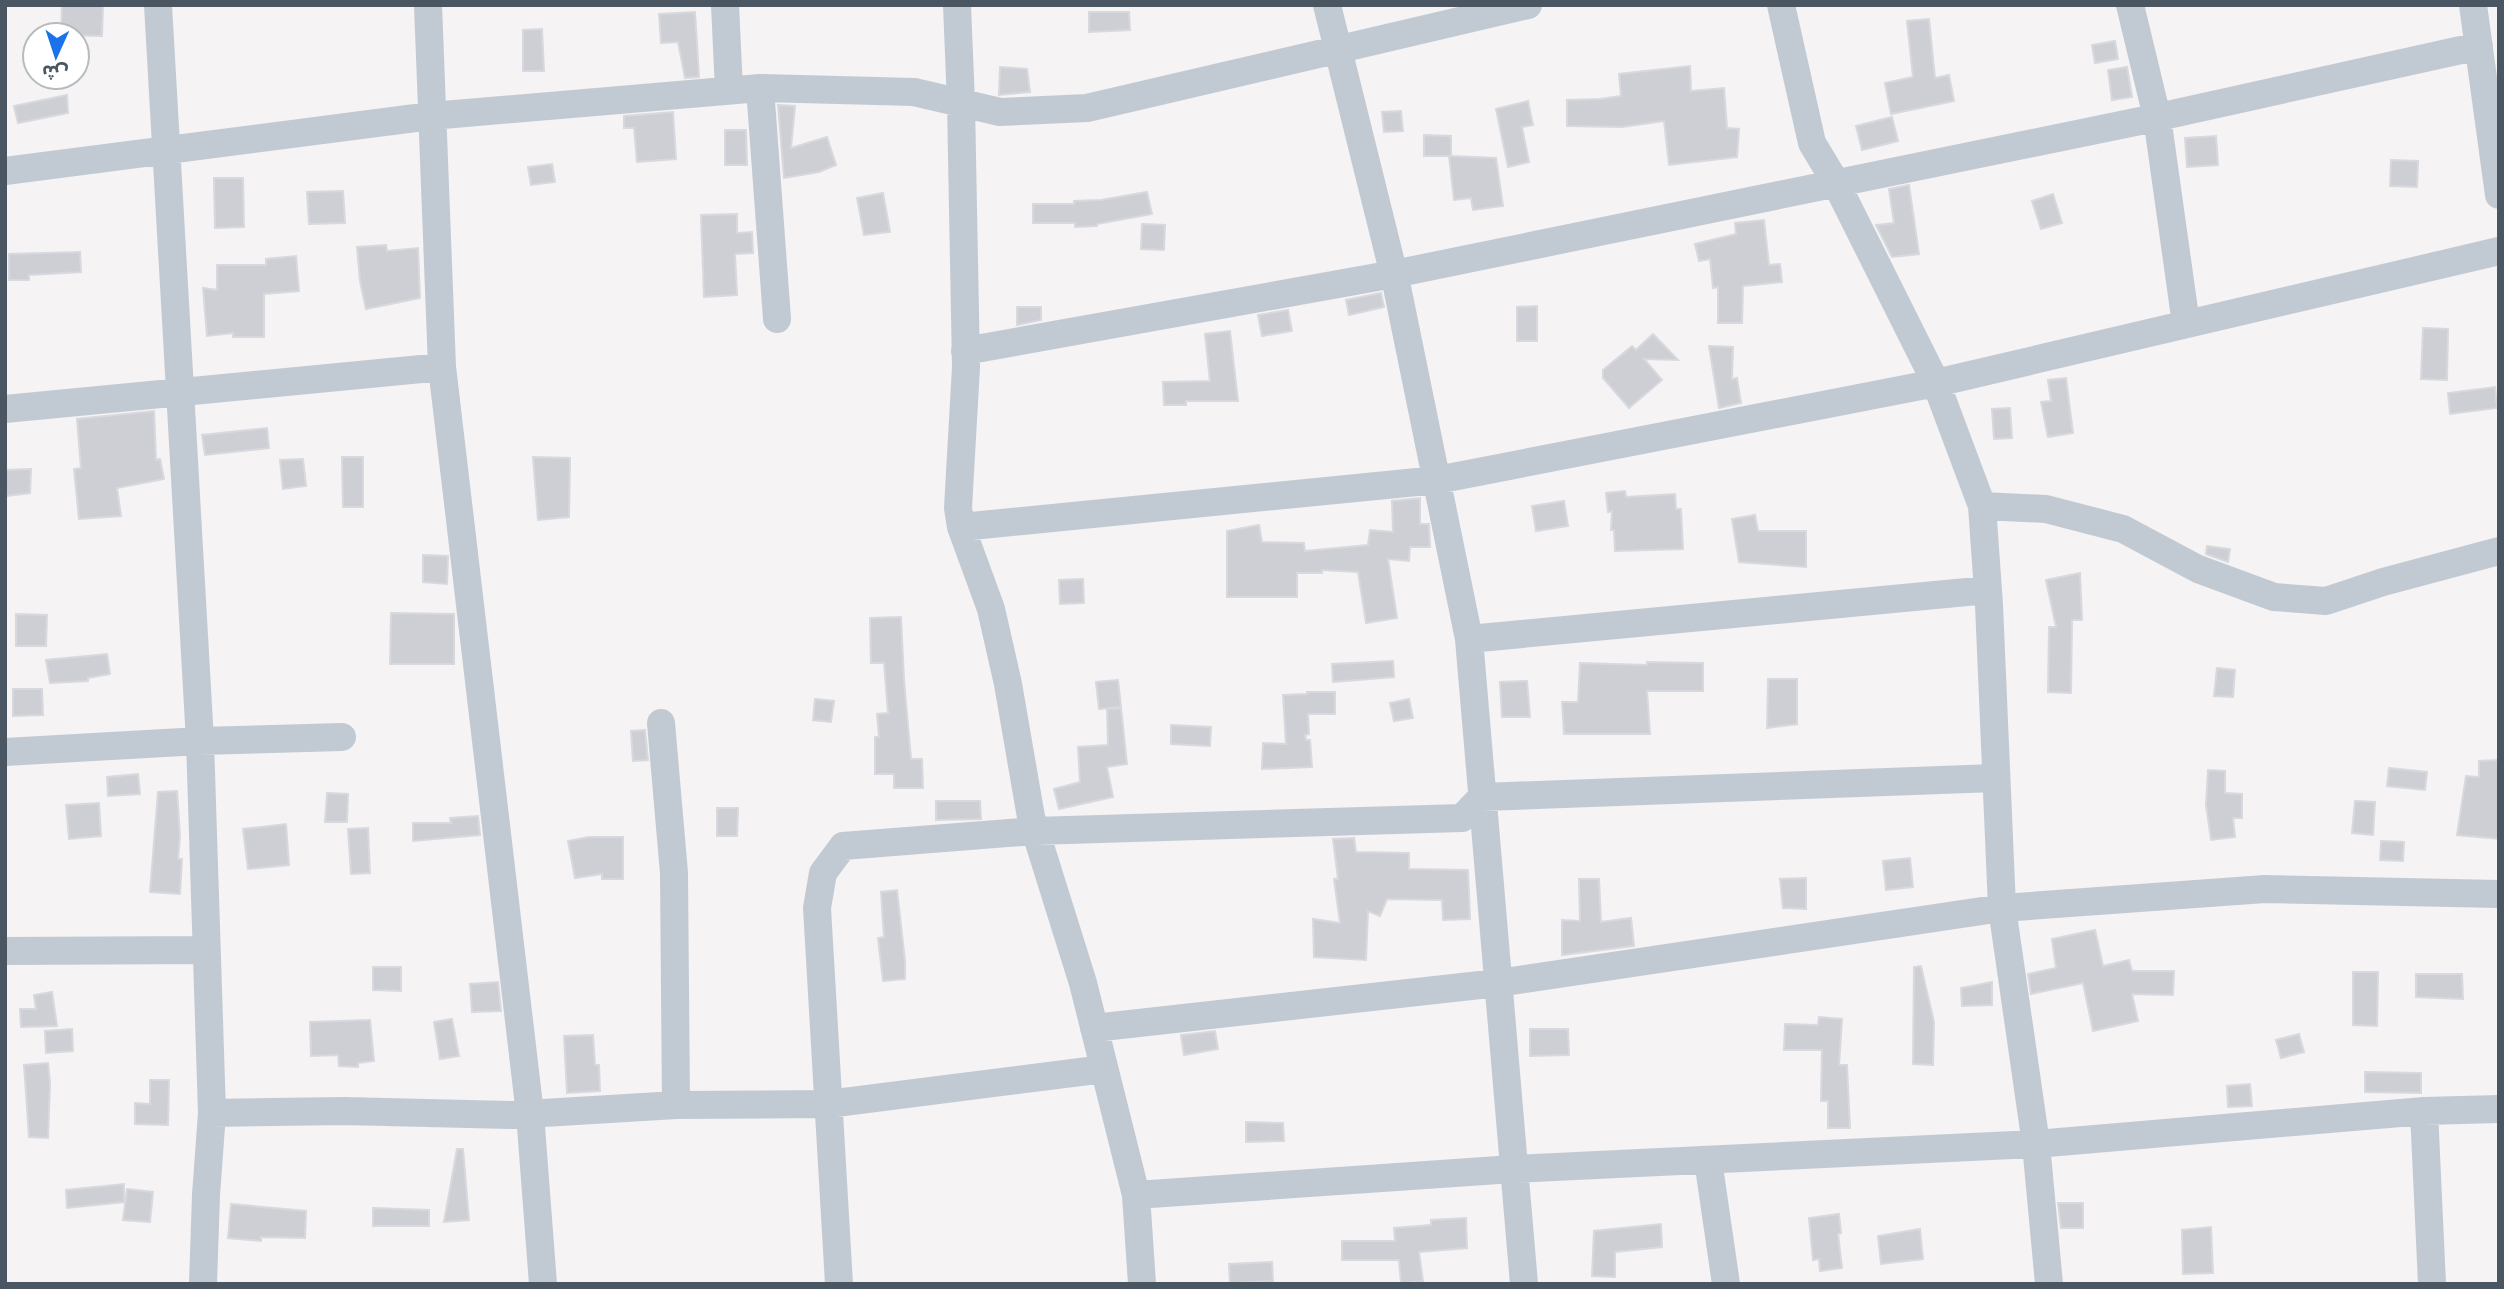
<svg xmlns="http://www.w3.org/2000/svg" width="2504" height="1289" font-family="Manrope,'Noto Sans Arabic',sans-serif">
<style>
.building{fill:#cdcfd5;stroke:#d7d9de;stroke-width:2}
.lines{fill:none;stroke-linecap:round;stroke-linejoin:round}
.minor{stroke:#c1cad2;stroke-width:28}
</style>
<rect width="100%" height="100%" fill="#f5f3f3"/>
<!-- building -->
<path class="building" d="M 62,5 L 103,5 L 102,36 L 61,35 Z
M 695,12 L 699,77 L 685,78 L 678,42 L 661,43 L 659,14 Z
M 1089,12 L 1129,12 L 1130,30 L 1089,32 Z
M 1929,19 L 1935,78 L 1949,75 L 1954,101 L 1891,114 L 1885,83 L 1913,77 L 1907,21 Z
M 542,29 L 544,71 L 523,71 L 523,30 Z
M 2115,41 L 2118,59 L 2095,63 L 2092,45 Z
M 1690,66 L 1691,91 L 1724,88 L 1727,128 L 1739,129 L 1737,157 L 1669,165 L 1664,121 L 1622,127 L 1567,126 L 1567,100 L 1600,99 L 1621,96 L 1619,74 Z
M 1000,67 L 1027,69 L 1030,92 L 999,95 Z
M 2127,67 L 2132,97 L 2112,100 L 2108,70 Z
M 67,95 L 68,113 L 18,123 L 14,106 Z
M 1528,101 L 1533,125 L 1522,127 L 1529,162 L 1508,167 L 1496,109 Z
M 778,105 L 795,106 L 791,148 L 827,137 L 836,165 L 819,172 L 784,178 Z
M 1401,111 L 1403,131 L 1384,132 L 1382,112 Z
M 673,112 L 676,159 L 637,162 L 634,128 L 624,128 L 624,116 Z
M 1892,117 L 1898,141 L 1862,150 L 1856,126 Z
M 725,130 L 746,130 L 747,165 L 725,165 Z
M 1424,135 L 1451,136 L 1451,156 L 1496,158 L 1503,206 L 1473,210 L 1471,198 L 1454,200 L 1449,156 L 1424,156 Z
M 2216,136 L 2218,165 L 2187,167 L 2185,138 Z
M 2391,160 L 2418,161 L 2417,187 L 2390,186 Z
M 552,164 L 555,182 L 531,185 L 528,167 Z
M 214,178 L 243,178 L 244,227 L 215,228 Z
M 1909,185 L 1919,254 L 1892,257 L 1876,225 L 1894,223 L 1889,189 Z
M 343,191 L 345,223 L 309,224 L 307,192 Z
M 1147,192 L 1152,214 L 1097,224 L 1097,226 L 1075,227 L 1075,223 L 1033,223 L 1033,204 L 1074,204 L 1074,201 L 1101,200 Z
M 883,193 L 890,232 L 864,235 L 857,198 Z
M 2053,194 L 2062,223 L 2041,229 L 2032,201 Z
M 737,214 L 737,233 L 752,232 L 753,253 L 735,254 L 737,295 L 704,297 L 701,215 Z
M 1764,220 L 1769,265 L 1780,264 L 1782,282 L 1743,286 L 1742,323 L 1718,323 L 1718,287 L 1713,288 L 1710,259 L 1699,261 L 1695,244 L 1736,234 L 1735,223 Z
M 1142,224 L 1165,225 L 1164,250 L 1141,249 Z
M 386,245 L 387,251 L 418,248 L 420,298 L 366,309 L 360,281 L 357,247 Z
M 80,252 L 81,272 L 29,275 L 29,280 L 9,280 L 9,254 Z
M 296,256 L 299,291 L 264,294 L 264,337 L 233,337 L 233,333 L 207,336 L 203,288 L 217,290 L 217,265 L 266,265 L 266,259 Z
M 1381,293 L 1384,307 L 1349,315 L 1346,300 Z
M 1537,306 L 1537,341 L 1517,341 L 1517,307 Z
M 1017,307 L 1041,307 L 1041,320 L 1017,325 Z
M 1288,310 L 1292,331 L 1262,336 L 1258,315 Z
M 2423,328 L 2448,329 L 2447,380 L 2421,379 Z
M 1230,331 L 1238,401 L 1186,401 L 1186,405 L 1164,405 L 1163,382 L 1210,381 L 1205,334 Z
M 1653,334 L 1678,360 L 1644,359 L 1662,380 L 1629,408 L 1603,378 L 1603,370 L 1632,346 L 1636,350 Z
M 1709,346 L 1733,347 L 1732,379 L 1737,378 L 1741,403 L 1719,408 Z
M 2066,378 L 2073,433 L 2048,437 L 2041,402 L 2051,401 L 2048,380 Z
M 2495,387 L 2497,408 L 2450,414 L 2448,393 Z
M 2010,408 L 2012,438 L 1994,439 L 1992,409 Z
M 154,411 L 156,460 L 160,459 L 164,479 L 117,488 L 121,516 L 79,519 L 74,469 L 81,468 L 77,419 Z
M 267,428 L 269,448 L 205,455 L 202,435 Z
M 342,457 L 363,457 L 363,507 L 343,507 Z
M 533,457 L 570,458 L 569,517 L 538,520 Z
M 303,459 L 306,486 L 283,489 L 280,460 Z
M 31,469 L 30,493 L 5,496 L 5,470 Z
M 1625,491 L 1626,497 L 1675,494 L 1676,509 L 1681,509 L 1683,549 L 1615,551 L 1614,530 L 1611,530 L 1612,511 L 1608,512 L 1606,493 Z
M 1420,498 L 1420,524 L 1429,524 L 1430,547 L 1410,547 L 1409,561 L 1388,559 L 1397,618 L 1366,623 L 1358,572 L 1322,570 L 1322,573 L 1297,573 L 1297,597 L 1227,597 L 1227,531 L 1259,525 L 1262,542 L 1304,543 L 1305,551 L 1368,545 L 1370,530 L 1393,532 L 1392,501 Z
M 1564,501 L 1568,526 L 1536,531 L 1532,506 Z
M 1755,515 L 1758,531 L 1806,531 L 1806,567 L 1739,562 L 1732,519 Z
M 2207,546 L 2230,549 L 2228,562 L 2206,554 Z
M 423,555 L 448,556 L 447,584 L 423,582 Z
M 2080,573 L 2082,620 L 2072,620 L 2071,693 L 2048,692 L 2049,627 L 2056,627 L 2046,580 Z
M 1083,579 L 1084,603 L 1060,604 L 1059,580 Z
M 391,613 L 454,614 L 454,664 L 390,664 Z
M 16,614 L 47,615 L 46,646 L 16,646 Z
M 901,617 L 904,680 L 911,759 L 922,759 L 923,788 L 894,788 L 894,774 L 875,774 L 875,737 L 879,737 L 877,714 L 888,713 L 884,663 L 871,663 L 870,618 Z
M 107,654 L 110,674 L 88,678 L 88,681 L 50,683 L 46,660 Z
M 1393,661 L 1394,677 L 1333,682 L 1332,664 Z
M 1647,662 L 1703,663 L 1703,691 L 1647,691 L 1650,734 L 1564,734 L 1562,702 L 1578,702 L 1580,663 L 1647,665 Z
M 2217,668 L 2235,670 L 2233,697 L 2214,696 Z
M 1768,679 L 1797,679 L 1797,724 L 1767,728 Z
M 1118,680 L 1121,707 L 1099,709 L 1096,682 Z
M 1527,681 L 1530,717 L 1502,717 L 1500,682 Z
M 13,689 L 42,689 L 43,715 L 13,716 Z
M 1307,692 L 1335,692 L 1335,714 L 1308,714 L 1309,734 L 1305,735 L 1306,740 L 1310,740 L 1312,767 L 1262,769 L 1263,743 L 1286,744 L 1283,695 L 1307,694 Z
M 815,699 L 834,701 L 831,722 L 813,720 Z
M 1409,699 L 1413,718 L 1394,721 L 1390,703 Z
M 1121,708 L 1127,764 L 1107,767 L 1113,797 L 1059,809 L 1054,789 L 1080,782 L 1078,747 L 1108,745 L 1107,709 Z
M 1171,725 L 1211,727 L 1210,746 L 1171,744 Z
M 645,730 L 648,760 L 633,761 L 631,731 Z
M 2499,760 L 2499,839 L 2457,835 L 2466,776 L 2479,777 L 2479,761 Z
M 2389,768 L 2427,772 L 2425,790 L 2387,786 Z
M 2208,770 L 2225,771 L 2225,793 L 2242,794 L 2242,818 L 2233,818 L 2235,837 L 2211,840 L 2206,805 Z
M 138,774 L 140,794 L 108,796 L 107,777 Z
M 177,791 L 180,836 L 178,859 L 182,859 L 180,894 L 150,892 L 158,792 Z
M 327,793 L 348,794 L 347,822 L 325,822 Z
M 936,801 L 980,801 L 981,819 L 936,820 Z
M 2355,801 L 2375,802 L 2373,835 L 2352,833 Z
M 99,803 L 101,836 L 69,839 L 66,805 Z
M 717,808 L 738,808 L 737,836 L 717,836 Z
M 478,816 L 480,835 L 413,841 L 413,823 L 451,823 L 450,818 Z
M 286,824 L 289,865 L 248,869 L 243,829 Z
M 368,828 L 370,873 L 351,874 L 348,829 Z
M 589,837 L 623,837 L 623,879 L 602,879 L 602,874 L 575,878 L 568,841 Z
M 1354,838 L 1356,852 L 1409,853 L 1409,869 L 1468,870 L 1470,919 L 1443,920 L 1442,900 L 1387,899 L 1380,916 L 1368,911 L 1366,960 L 1314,957 L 1313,919 L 1340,923 L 1334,879 L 1338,879 L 1333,839 Z
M 2381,841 L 2404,842 L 2403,861 L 2380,860 Z
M 1910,858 L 1913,887 L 1886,890 L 1883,861 Z
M 1806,878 L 1806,909 L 1783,908 L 1780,879 Z
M 1579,879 L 1599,879 L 1601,922 L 1631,918 L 1634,946 L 1562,955 L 1562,920 L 1580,921 Z
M 897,890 L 905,961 L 905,979 L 883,981 L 878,938 L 884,937 L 881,892 Z
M 2095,930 L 2103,966 L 2129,960 L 2132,971 L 2174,971 L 2173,995 L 2132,994 L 2138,1021 L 2093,1031 L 2083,983 L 2031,994 L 2028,974 L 2056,968 L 2052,939 Z
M 1921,966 L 1934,1022 L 1933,1065 L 1913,1064 L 1914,967 Z
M 373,967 L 401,967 L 401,991 L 373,990 Z
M 2353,972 L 2378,972 L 2377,1026 L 2353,1025 Z
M 2416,974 L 2462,974 L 2463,999 L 2416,997 Z
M 498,982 L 501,1011 L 472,1012 L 470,984 Z
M 1992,982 L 1992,1005 L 1962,1006 L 1961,988 Z
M 52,992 L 57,1026 L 21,1027 L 20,1009 L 36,1009 L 34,995 Z
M 1819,1017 L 1842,1019 L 1839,1065 L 1847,1065 L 1850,1128 L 1828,1128 L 1828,1101 L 1821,1101 L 1822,1050 L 1784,1050 L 1785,1024 L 1818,1025 Z
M 452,1019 L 459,1056 L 440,1059 L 434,1022 Z
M 370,1020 L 374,1061 L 358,1063 L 358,1067 L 339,1066 L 338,1055 L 311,1056 L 310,1022 Z
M 72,1029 L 73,1051 L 46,1053 L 45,1031 Z
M 1530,1029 L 1568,1029 L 1569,1055 L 1530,1056 Z
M 1215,1031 L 1218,1049 L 1184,1055 L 1181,1035 Z
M 2299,1034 L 2304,1052 L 2281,1058 L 2276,1040 Z
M 593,1035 L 595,1065 L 599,1065 L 600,1091 L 567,1093 L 564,1036 Z
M 48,1063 L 50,1083 L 48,1138 L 29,1137 L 24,1065 Z
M 2365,1072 L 2421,1073 L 2421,1093 L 2365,1092 Z
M 150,1080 L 169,1080 L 168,1125 L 135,1124 L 135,1103 L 150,1104 Z
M 2250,1084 L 2252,1106 L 2228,1107 L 2227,1086 Z
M 1246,1122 L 1283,1123 L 1284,1141 L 1246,1142 Z
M 457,1149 L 463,1149 L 469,1220 L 444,1222 Z
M 124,1184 L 124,1202 L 67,1208 L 66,1190 Z
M 127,1189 L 153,1192 L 150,1222 L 123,1220 Z
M 2058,1203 L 2083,1203 L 2083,1228 L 2061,1228 Z
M 231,1204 L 306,1211 L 305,1238 L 261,1237 L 261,1241 L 228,1238 Z
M 373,1208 L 429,1210 L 429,1226 L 373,1226 Z
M 1839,1214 L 1841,1233 L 1838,1234 L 1842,1268 L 1820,1271 L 1819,1259 L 1813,1260 L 1809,1218 Z
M 1466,1218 L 1467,1248 L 1419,1252 L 1423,1281 L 1401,1283 L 1399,1260 L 1342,1260 L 1342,1241 L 1395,1241 L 1394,1228 L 1431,1225 L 1431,1220 Z
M 1661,1224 L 1662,1247 L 1615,1252 L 1615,1277 L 1592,1276 L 1594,1231 Z
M 2211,1227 L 2213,1273 L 2183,1274 L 2182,1230 Z
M 1920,1229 L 1923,1259 L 1881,1264 L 1878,1236 Z
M 1272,1262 L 1273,1281 L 1230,1283 L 1229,1264 Z"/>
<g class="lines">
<!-- minor -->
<path class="minor" d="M 158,5 L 200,741 L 212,1113 L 206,1195 L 203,1284
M 428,5 L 442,367 L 530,1114 L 543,1284
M 725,5 L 729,90
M 957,5 L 961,103 L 966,367 L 958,508 L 961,527 L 991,609 L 1008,684 L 1031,817 L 1083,983 L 1136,1195 L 1142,1284
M 1327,5 L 1397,287 L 1469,639 L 1524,1284
M 1781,5 L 1812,143 L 1836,183 L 1936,383 L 1982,506 L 1989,605 L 2002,908 L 2036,1144 L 2049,1284
M 2130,5 L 2157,117 L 2186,324
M 2473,5 L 2499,195
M 760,88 L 777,319
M 5,171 L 431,116 L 760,88 L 914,92 L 1000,112 L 1087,108 L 1528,5
M 965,351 L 1394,274 L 2145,120 L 2479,46
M 5,409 L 442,367
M 1982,506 L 2046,509 L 2123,529 L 2198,569 L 2274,597 L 2326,601 L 2383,582 L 2499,551
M 961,527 L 1437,480 L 1936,383 L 2499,251
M 1469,639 L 1988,590
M 661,723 L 674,873 L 676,1105
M 5,752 L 200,741 L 342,737
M 5,951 L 206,950
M 1094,1028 L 1498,983 L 2002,908 L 2265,889 L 2499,894
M 2424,1111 L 2432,1284
M 212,1113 L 344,1111 L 510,1115 L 676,1105 L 828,1104 L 1104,1069
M 1708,1160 L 1726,1284
M 1136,1195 L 1513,1169 L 2036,1144 L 2424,1111 L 2499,1109
M 839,1284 L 817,908 L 823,873 L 843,846 L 1035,831 L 1462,818 L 1482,797 L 1995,778"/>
</g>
<!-- border -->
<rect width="2504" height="1289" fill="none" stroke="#4a5661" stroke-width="14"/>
<!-- north arrow -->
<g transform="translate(56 56) rotate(183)"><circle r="33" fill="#ffffff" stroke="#b7bbc0" stroke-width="2"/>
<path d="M0-5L12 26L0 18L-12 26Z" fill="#1a73e8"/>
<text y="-10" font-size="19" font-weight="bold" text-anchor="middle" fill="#4a5661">ش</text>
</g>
</svg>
